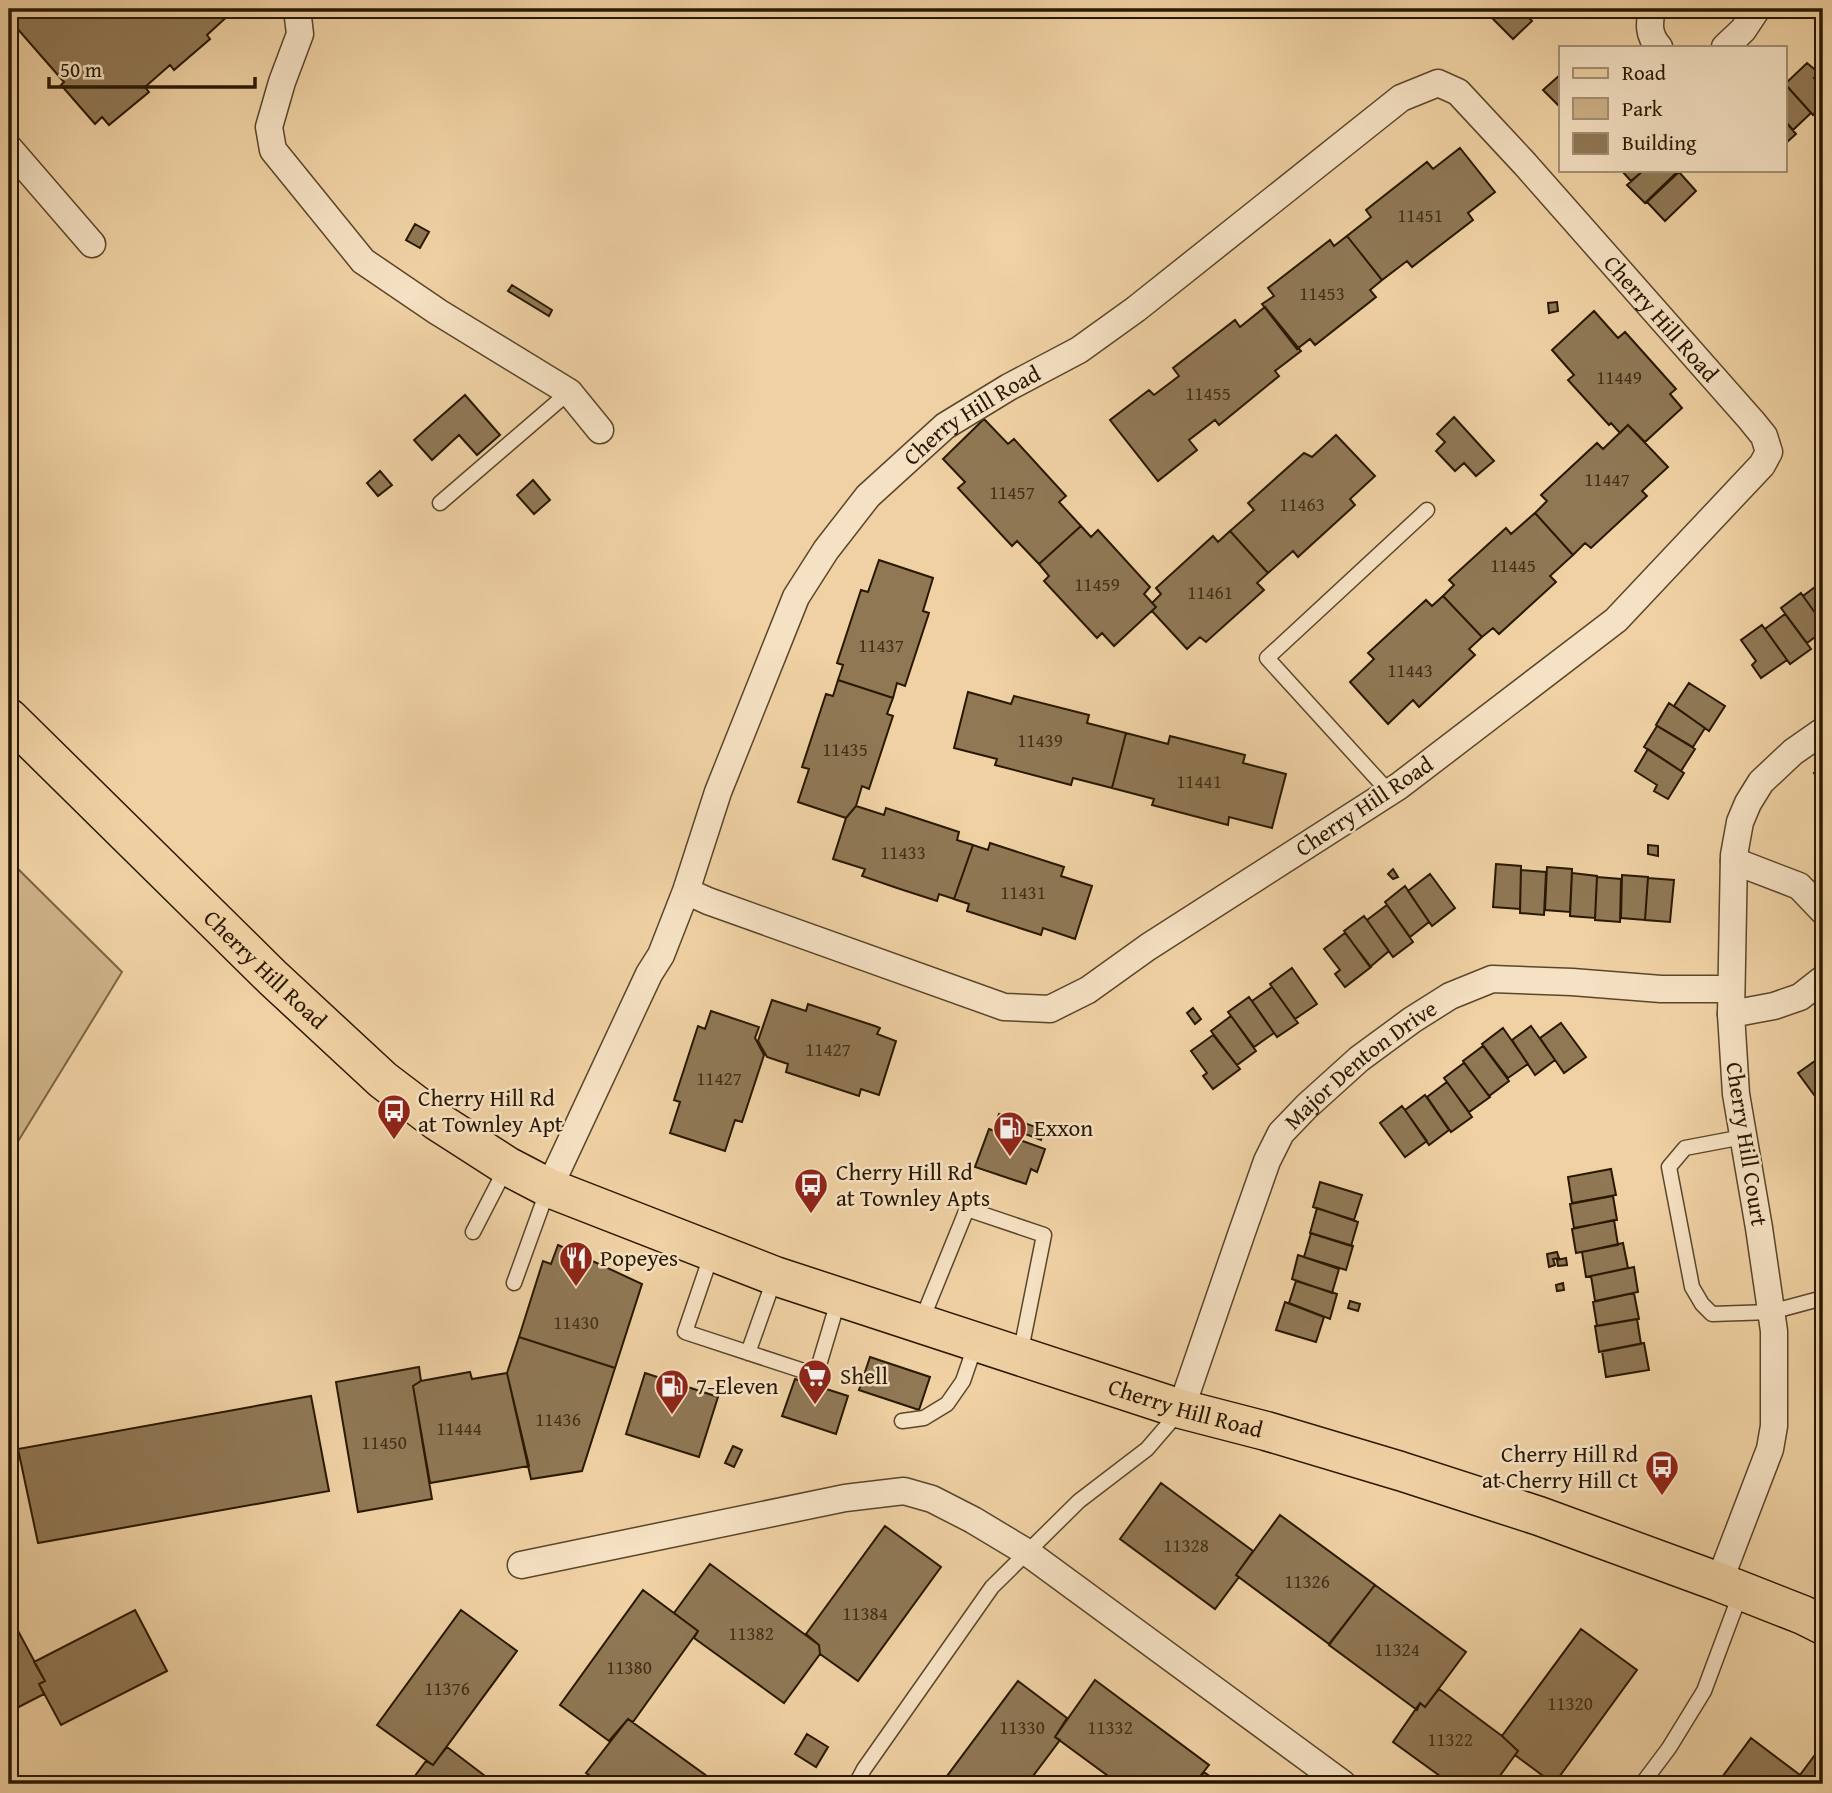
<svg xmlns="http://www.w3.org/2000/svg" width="1832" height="1793" font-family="'Gentium Book Plus',serif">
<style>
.green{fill:#cdb287;stroke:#7b6544;stroke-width:2}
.building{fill:#907855;stroke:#291801;stroke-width:2}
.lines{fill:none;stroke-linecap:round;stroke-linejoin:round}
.lane-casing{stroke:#5a462a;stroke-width:17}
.street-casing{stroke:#5a462a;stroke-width:29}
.primary-casing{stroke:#291801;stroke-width:41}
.lane{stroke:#f5e1c3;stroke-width:14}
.street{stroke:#f5e1c3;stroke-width:26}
.primary{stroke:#efd1a3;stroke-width:38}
.labels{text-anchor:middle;stroke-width:5;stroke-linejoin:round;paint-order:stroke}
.number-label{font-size:19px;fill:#433016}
.street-label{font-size:23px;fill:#291801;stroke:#f5e1c3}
.poi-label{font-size:23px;fill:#291801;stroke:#f5e1c3;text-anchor:start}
</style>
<rect width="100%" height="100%" fill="#efd1a3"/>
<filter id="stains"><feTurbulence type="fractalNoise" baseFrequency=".00286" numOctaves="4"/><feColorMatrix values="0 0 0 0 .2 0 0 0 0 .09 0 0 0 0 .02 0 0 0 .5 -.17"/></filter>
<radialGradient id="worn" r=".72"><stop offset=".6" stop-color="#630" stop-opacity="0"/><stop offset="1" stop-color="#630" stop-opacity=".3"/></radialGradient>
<!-- green -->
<path class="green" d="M 9,860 L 122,972 L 9,1156 Z"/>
<!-- building -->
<path class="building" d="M 9,9 L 226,9 L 230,14 L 207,35 L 210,39 L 174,70 L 170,65 L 145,87 L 149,92 L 109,125 L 102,117 L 95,124 L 61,85 L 64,82 L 9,19 Z
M 1483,9 L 1521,9 L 1532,21 L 1513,39 Z
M 1521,9 L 1541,9 L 1530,19 Z
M 1807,63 L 1819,73 L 1814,78 L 1823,87 L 1823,105 L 1813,115 L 1785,84 Z
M 1561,74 L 1561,108 L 1543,90 Z
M 1785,84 L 1811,113 L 1793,130 L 1785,121 Z
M 1785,121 L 1796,134 L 1785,144 Z
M 1460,148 L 1495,192 L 1468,213 L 1473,220 L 1412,267 L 1407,261 L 1382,280 L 1347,236 L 1371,217 L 1366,210 L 1427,162 L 1433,169 Z
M 1621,170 L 1644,170 L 1631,181 Z
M 1644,170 L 1673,170 L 1676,173 L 1645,203 L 1627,185 Z
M 1679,172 L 1696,191 L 1665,221 L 1647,202 Z
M 415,224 L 429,232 L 420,248 L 406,240 Z
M 1347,236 L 1382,280 L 1370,290 L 1376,297 L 1315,345 L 1310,339 L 1297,349 L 1262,304 L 1274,296 L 1268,288 L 1330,240 L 1334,246 Z
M 512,285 L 552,310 L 549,316 L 508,291 Z
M 1557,302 L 1558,311 L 1549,313 L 1548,303 Z
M 1265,307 L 1301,351 L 1275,371 L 1279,376 L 1219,425 L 1215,420 L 1189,440 L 1197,450 L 1158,481 L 1110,420 L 1149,390 L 1154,395 L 1179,376 L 1173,368 L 1235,320 L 1240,327 Z
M 1594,311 L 1618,338 L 1625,332 L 1676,389 L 1670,394 L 1682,408 L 1645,442 L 1628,425 L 1620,433 L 1611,423 L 1609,425 L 1568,380 L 1574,375 L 1552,350 Z
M 465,395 L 500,435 L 477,455 L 459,435 L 432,460 L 414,440 Z
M 1454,417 L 1494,461 L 1476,476 L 1464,463 L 1455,471 L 1436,451 L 1445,442 L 1437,434 Z
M 984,419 L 1008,444 L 1014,439 L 1066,496 L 1059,502 L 1081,526 L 1039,564 L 1017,541 L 1012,546 L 958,488 L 965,482 L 943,459 Z
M 1628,425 L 1668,467 L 1642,491 L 1647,496 L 1591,548 L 1585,543 L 1573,555 L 1535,513 L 1547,501 L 1541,495 L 1597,443 L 1603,449 Z
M 1336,435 L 1375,476 L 1350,499 L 1355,505 L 1298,557 L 1293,551 L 1268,573 L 1230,531 L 1254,510 L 1248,503 L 1304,453 L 1312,457 Z
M 380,471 L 392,485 L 378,496 L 367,483 Z
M 533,480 L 550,500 L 534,514 L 517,495 Z
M 1535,513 L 1573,555 L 1550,576 L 1556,582 L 1499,634 L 1493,628 L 1482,637 L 1443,596 L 1454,585 L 1449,580 L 1506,528 L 1511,534 Z
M 1081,526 L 1091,537 L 1098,530 L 1150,587 L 1144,594 L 1156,607 L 1114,646 L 1102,633 L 1097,638 L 1044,581 L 1049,576 L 1039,564 Z
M 1230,531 L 1268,573 L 1257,583 L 1264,590 L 1206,642 L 1200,637 L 1187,649 L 1152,611 L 1156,607 L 1152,603 L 1161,594 L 1156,588 L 1213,536 L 1218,542 Z
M 879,560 L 933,578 L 923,611 L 929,613 L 905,686 L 897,683 L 893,698 L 838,680 L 843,665 L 837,663 L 861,590 L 868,592 Z
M 1823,581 L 1823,624 L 1803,596 Z
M 1801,593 L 1823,624 L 1823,631 L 1807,643 L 1781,608 Z
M 1443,596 L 1482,637 L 1469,649 L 1475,655 L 1419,707 L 1413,700 L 1388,724 L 1350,682 L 1374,659 L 1368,653 L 1426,600 L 1432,606 Z
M 1785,614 L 1811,649 L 1790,664 L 1765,629 Z
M 1762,625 L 1787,660 L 1761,678 L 1752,665 L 1756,661 L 1741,640 Z
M 838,680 L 893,698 L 887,714 L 893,716 L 869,789 L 862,786 L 856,806 L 846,818 L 798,802 L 809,769 L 802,767 L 826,694 L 833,696 Z
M 1689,683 L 1725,706 L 1709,731 L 1674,706 Z
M 968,692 L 1011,704 L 1014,696 L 1089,715 L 1087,723 L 1126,733 L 1112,788 L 1073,778 L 1071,785 L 995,765 L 997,759 L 954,748 Z
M 1669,703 L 1705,728 L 1693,747 L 1656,725 Z
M 1657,726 L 1695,749 L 1681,771 L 1644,747 Z
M 1126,733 L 1168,744 L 1170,736 L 1186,740 L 1245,755 L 1243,763 L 1286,774 L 1272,828 L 1229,817 L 1228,825 L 1152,805 L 1154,799 L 1112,788 Z
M 1648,749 L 1684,773 L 1668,799 L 1654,791 L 1657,785 L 1635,771 Z
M 1823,767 L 1823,786 L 1814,773 Z
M 856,806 L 884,815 L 886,808 L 959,832 L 957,840 L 973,845 L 954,899 L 939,894 L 937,901 L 897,888 L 862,876 L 865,869 L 833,859 L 846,818 Z
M 990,843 L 1064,867 L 1061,876 L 1092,886 L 1075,939 L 1043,928 L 1041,935 L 967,911 L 969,904 L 954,899 L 973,845 L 988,850 Z
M 1648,845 L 1658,846 L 1658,856 L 1648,854 Z
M 1496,864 L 1521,866 L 1520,909 L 1493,907 Z
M 1547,867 L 1572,869 L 1570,912 L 1545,910 Z
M 1393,869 L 1398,877 L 1393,879 L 1388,874 Z
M 1521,870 L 1546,872 L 1544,915 L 1520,913 Z
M 1572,873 L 1597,876 L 1595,918 L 1570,916 Z
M 1430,874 L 1455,908 L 1432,926 L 1408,891 Z
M 1622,875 L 1648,877 L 1645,920 L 1621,918 Z
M 1597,877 L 1621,879 L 1620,922 L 1595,920 Z
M 1648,878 L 1674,880 L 1670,922 L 1645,920 Z
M 1405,886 L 1429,922 L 1410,937 L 1385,902 Z
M 1387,905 L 1413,942 L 1393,957 L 1367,920 Z
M 1364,916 L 1389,951 L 1370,967 L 1344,931 Z
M 1345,933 L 1371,967 L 1345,987 L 1335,974 L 1340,970 L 1324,949 Z
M 1292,968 L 1317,1004 L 1295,1019 L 1270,984 Z
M 1272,987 L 1298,1023 L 1277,1037 L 1252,1001 Z
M 1249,997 L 1274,1033 L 1254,1047 L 1228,1012 Z
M 772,1000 L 806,1011 L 808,1004 L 875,1026 L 880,1028 L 877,1034 L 896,1041 L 879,1095 L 861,1089 L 859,1096 L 786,1072 L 788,1064 L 767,1057 L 758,1041 Z
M 1193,1008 L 1201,1019 L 1195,1024 L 1187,1013 Z
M 711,1011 L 759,1027 L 755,1038 L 764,1055 L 742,1122 L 735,1120 L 725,1151 L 670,1133 L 680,1102 L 674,1100 L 698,1026 L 705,1029 Z
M 1231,1016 L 1256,1051 L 1237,1065 L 1211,1031 Z
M 1561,1023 L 1586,1057 L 1564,1073 L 1540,1038 Z
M 1531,1026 L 1555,1060 L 1535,1075 L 1512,1040 Z
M 1503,1028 L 1528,1064 L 1508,1078 L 1482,1044 Z
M 1213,1035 L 1240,1069 L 1213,1089 L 1203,1076 L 1207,1073 L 1191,1051 Z
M 1483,1046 L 1509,1081 L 1489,1096 L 1463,1061 Z
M 1822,1056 L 1823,1058 L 1823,1107 L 1798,1073 Z
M 1464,1063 L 1490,1097 L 1469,1112 L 1444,1078 Z
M 1447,1082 L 1472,1117 L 1451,1132 L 1427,1097 Z
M 1425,1095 L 1449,1130 L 1429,1145 L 1405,1110 Z
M 1402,1106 L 1427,1141 L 1405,1157 L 1380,1123 Z
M 999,1114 L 1044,1130 L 1041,1140 L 996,1123 Z
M 989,1129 L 1045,1149 L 1037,1172 L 1031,1169 L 1026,1184 L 975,1167 Z
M 1611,1169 L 1616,1195 L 1572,1203 L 1568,1177 Z
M 1320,1182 L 1362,1195 L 1354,1220 L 1313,1207 Z
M 1613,1196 L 1617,1220 L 1574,1228 L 1570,1204 Z
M 1317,1208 L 1358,1222 L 1351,1246 L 1310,1233 Z
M 1614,1220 L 1618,1245 L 1576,1253 L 1572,1229 Z
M 1311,1233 L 1353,1246 L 1346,1270 L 1304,1257 Z
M 1623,1243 L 1628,1268 L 1586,1277 L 1582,1252 Z
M 558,1245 L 642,1284 L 615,1368 L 519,1337 L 543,1261 L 551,1264 Z
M 1557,1252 L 1559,1258 L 1553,1259 L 1555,1265 L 1549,1267 L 1547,1254 Z
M 1298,1255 L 1339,1269 L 1332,1293 L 1292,1279 Z
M 1566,1258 L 1567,1265 L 1558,1266 L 1557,1260 Z
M 1634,1267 L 1638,1292 L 1595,1301 L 1591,1276 Z
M 1296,1281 L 1337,1294 L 1330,1319 L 1289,1303 Z
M 1563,1283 L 1564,1290 L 1557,1291 L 1556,1285 Z
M 1634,1293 L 1639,1319 L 1597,1326 L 1593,1302 Z
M 1350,1301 L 1360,1304 L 1358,1311 L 1348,1308 Z
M 1285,1302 L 1324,1317 L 1316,1342 L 1276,1330 Z
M 1637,1319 L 1641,1344 L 1599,1352 L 1595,1326 Z
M 519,1337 L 615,1368 L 582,1471 L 531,1479 L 507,1373 Z
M 1644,1343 L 1649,1370 L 1606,1377 L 1602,1351 Z
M 870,1357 L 930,1377 L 919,1410 L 859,1390 Z
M 419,1367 L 421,1381 L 413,1386 L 432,1499 L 358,1512 L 336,1382 Z
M 470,1372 L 472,1379 L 507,1373 L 529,1466 L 430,1483 L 413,1386 L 421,1381 Z
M 645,1373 L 718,1397 L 699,1457 L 626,1434 Z
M 795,1379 L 848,1396 L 836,1434 L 782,1416 Z
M 311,1396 L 329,1491 L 38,1543 L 18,1449 Z
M 733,1446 L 742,1450 L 734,1467 L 725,1463 Z
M 1161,1483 L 1253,1551 L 1236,1575 L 1239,1577 L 1215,1609 L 1120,1539 Z
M 1280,1515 L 1375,1585 L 1329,1644 L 1236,1575 Z
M 885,1526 L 941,1567 L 858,1681 L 820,1654 L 819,1645 L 806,1634 Z
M 710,1564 L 819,1645 L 820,1654 L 784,1703 L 694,1638 L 698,1631 L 674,1613 Z
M 1375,1585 L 1466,1652 L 1425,1707 L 1420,1703 L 1417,1710 L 1329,1645 Z
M 643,1590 L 698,1631 L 633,1722 L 628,1719 L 609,1741 L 560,1705 Z
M 135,1610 L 167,1671 L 61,1725 L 39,1684 L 45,1681 L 34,1662 Z
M 461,1610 L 517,1651 L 433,1765 L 377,1725 Z
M 17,1629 L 45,1681 L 39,1684 L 44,1694 L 9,1712 L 9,1633 Z
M 1581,1629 L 1637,1670 L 1554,1784 L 1515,1755 L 1518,1751 L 1502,1736 Z
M 1095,1680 L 1209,1765 L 1194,1784 L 1119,1784 L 1055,1737 Z
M 1018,1681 L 1067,1718 L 1055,1737 L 1060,1740 L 1027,1784 L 941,1784 Z
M 1439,1689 L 1502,1736 L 1518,1751 L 1494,1784 L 1451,1784 L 1393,1742 L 1420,1703 L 1425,1707 Z
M 628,1719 L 718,1784 L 602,1784 L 586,1773 Z
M 807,1734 L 828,1747 L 816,1767 L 795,1754 Z
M 1751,1738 L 1800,1775 L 1794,1784 L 1717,1784 Z
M 1823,1744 L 1823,1784 L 1794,1784 L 1800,1775 Z
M 447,1747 L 489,1779 L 497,1784 L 409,1784 L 426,1761 L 433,1765 Z
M 1204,1772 L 1220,1784 L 1194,1784 Z"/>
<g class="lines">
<!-- lane casing -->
<g class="lane-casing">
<path id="lane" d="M 440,503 L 569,392
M 1389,792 L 1267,658 L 1427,510
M 1743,1137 L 1685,1148 L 1669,1167 L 1692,1287 L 1702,1304 L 1712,1314 L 1771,1312 L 1823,1298
M 473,1232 L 506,1168
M 712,1253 L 685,1332 L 816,1375 L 839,1298
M 514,1283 L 548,1189
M 921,1322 L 967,1209 L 1044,1235 L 1020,1355
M 748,1353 L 775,1277
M 902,1421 L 924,1418 L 947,1404 L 963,1381 L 976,1343
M 856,1784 L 864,1769 L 992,1587 L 1079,1501 L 1147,1449 L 1178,1413
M 1642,1784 L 1669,1748 L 1704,1691 L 1741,1592"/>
</g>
<!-- street casing -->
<g class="street-casing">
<g id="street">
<path d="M 297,9 L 300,34 L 282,82 L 269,127 L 273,150 L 363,261 L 438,312 L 569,392 L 600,430"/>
<path d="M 1652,9 C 1649,24 1648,35 1659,47"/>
<path d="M 1725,47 L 1743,30 L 1757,9"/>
<path d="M 9,148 L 92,244"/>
<path d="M 1734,861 L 1799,886 L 1823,911"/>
<path d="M 1731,1014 L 1774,1006 L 1800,997 L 1823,979"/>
<path id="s1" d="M 549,1188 L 649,974 L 661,955 L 686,891 L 718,792 L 796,597 L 826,550 L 868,496 L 945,426 L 1009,387 L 1079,350 L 1136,309 L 1401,98 L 1438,83 L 1458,92 L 1525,164 L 1751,420 L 1764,436 L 1769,452 L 1762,465 L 1616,620 L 1399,786 L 1148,947 L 1088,990 L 1050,1009 L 1004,1007 L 708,901 L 686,891"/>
<path id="s2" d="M 1181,1409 L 1242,1232 L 1267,1161 L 1281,1133 L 1307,1106 L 1359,1059 L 1412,1020 L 1450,996 L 1492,979 L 1572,982 L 1661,989 L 1731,989"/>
<path d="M 521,1565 L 845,1498 L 904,1491 L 932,1499 L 973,1520 L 1028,1553 L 1343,1784"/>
<path d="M 1719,1582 L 1770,1449 L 1774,1426 L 1774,1331 L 1759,1228 L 1736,1094 L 1731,1014 L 1734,855 L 1740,822 L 1748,803 L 1761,782 L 1793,752 L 1823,731"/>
</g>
</g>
<!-- primary casing -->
<g class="primary-casing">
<g id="primary">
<path id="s3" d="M 9,718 L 273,978 L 383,1080 L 437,1121 L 507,1166 L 549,1188 L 775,1276 L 1181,1409 L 1266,1431 L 1400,1471 L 1539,1516 L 1719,1582 L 1803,1615 L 1823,1625"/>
</g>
</g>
<!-- lane -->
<use href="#lane" class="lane"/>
<!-- street -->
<use href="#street" class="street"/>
<!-- primary -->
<use href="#primary" class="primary"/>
</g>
<!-- icons -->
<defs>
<g id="bus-pin" transform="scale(1.75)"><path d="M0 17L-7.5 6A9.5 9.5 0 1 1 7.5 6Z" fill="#8f2418" stroke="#f5e1c3"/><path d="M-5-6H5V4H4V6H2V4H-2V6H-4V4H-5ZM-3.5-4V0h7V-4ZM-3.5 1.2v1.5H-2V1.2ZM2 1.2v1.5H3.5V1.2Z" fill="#fff"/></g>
<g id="fuel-pin" transform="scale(1.75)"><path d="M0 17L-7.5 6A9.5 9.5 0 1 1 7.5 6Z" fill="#8f2418" stroke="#f5e1c3"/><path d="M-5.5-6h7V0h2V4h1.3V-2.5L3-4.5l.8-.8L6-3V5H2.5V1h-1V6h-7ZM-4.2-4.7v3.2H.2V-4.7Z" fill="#fff"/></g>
<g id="restaurant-pin" transform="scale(1.75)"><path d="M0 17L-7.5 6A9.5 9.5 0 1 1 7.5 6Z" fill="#8f2418" stroke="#f5e1c3"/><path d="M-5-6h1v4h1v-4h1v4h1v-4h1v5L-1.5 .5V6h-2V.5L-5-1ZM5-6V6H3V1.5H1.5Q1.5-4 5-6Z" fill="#fff"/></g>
<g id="supermarket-pin" transform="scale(1.75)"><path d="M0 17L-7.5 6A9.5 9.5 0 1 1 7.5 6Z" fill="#8f2418" stroke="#f5e1c3"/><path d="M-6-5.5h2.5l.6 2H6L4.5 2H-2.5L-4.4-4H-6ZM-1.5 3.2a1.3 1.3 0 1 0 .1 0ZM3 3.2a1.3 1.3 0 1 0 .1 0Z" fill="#fff"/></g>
</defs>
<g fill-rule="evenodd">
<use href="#bus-pin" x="394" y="1111"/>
<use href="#fuel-pin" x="1010" y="1128"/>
<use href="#bus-pin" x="811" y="1185"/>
<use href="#restaurant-pin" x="576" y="1258"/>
<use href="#supermarket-pin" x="815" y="1376"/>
<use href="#fuel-pin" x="672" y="1386"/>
<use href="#bus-pin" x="1662" y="1467"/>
</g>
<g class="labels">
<!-- number labels -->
<g class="number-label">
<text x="1420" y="222">11451</text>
<text x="1322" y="300">11453</text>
<text x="1619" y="384">11449</text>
<text x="1208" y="400">11455</text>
<text x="1607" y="486">11447</text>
<text x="1012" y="499">11457</text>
<text x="1302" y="511">11463</text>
<text x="1513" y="572">11445</text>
<text x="1097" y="591">11459</text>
<text x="1210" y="599">11461</text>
<text x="881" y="652">11437</text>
<text x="1410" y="677">11443</text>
<text x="1040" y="747">11439</text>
<text x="845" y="756">11435</text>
<text x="1199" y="788">11441</text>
<text x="903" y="859">11433</text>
<text x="1023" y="899">11431</text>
<text x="828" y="1056">11427</text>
<text x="719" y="1085">11427</text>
<text x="576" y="1329">11430</text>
<text x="558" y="1426">11436</text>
<text x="459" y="1435">11444</text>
<text x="384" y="1449">11450</text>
<text x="1186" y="1552">11328</text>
<text x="1307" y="1588">11326</text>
<text x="865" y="1620">11384</text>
<text x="751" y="1640">11382</text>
<text x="1397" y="1656">11324</text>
<text x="629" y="1674">11380</text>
<text x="447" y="1695">11376</text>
<text x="1570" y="1710">11320</text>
<text x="1022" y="1734">11330</text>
<text x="1110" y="1734">11332</text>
<text x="1450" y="1746">11322</text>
</g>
<!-- street labels -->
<g class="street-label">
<text dy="8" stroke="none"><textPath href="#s1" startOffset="1799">Cherry Hill Road</textPath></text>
<text dy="8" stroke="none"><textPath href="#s1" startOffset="898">Cherry Hill Road</textPath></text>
<text transform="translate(1364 806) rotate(-34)" y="8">Cherry Hill Road</text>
<text dy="8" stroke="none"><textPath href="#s3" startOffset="359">Cherry Hill Road</textPath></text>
<text dy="8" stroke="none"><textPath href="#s2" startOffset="399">Major Denton Drive</textPath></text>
<text transform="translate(1747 1144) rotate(81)" y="8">Cherry Hill Court</text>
<text dy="8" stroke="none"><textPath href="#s3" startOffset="1393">Cherry Hill Road</textPath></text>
</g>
<!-- poi labels -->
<g class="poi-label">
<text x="418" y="1106">Cherry Hill Rd<tspan x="418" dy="26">at Townley Apt</tspan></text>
<text x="1034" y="1136">Exxon</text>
<text x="836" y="1180">Cherry Hill Rd<tspan x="836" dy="26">at Townley Apts</tspan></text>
<text x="600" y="1266">Popeyes</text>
<text x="840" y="1384">Shell</text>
<text x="696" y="1394">7-Eleven</text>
<text x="1638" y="1462" text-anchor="end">Cherry Hill Rd<tspan x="1638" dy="26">at Cherry Hill Ct</tspan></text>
</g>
</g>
<!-- margin -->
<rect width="1832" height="1793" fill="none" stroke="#efd1a3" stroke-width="35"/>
<rect x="10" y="10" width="1811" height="1772" fill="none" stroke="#291801" stroke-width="3.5"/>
<rect x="18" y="18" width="1797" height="1758" fill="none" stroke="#291801" stroke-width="2"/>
<!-- legend -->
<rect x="1559" y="46" width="228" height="126" fill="#f5e1c3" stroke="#a39175" stroke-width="2"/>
<rect x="1573" y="68" width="35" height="10" fill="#efd1a3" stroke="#a39175" stroke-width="2"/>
<text x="1622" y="80" font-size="21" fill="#291801">Road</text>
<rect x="1573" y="98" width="35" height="21" fill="#cdb287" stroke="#a39175" stroke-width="2"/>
<text x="1622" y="116" font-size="21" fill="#291801">Park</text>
<rect x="1573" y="133" width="35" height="21" fill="#907855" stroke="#a39175" stroke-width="2"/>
<text x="1622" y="150" font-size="21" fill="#291801">Building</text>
<!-- scale -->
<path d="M49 77v10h206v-10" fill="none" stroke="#291801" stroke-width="3.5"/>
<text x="60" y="77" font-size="21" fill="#291801" stroke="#f5e1c3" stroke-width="5" paint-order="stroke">50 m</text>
<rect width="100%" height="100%" filter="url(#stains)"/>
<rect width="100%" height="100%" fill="url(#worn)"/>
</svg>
